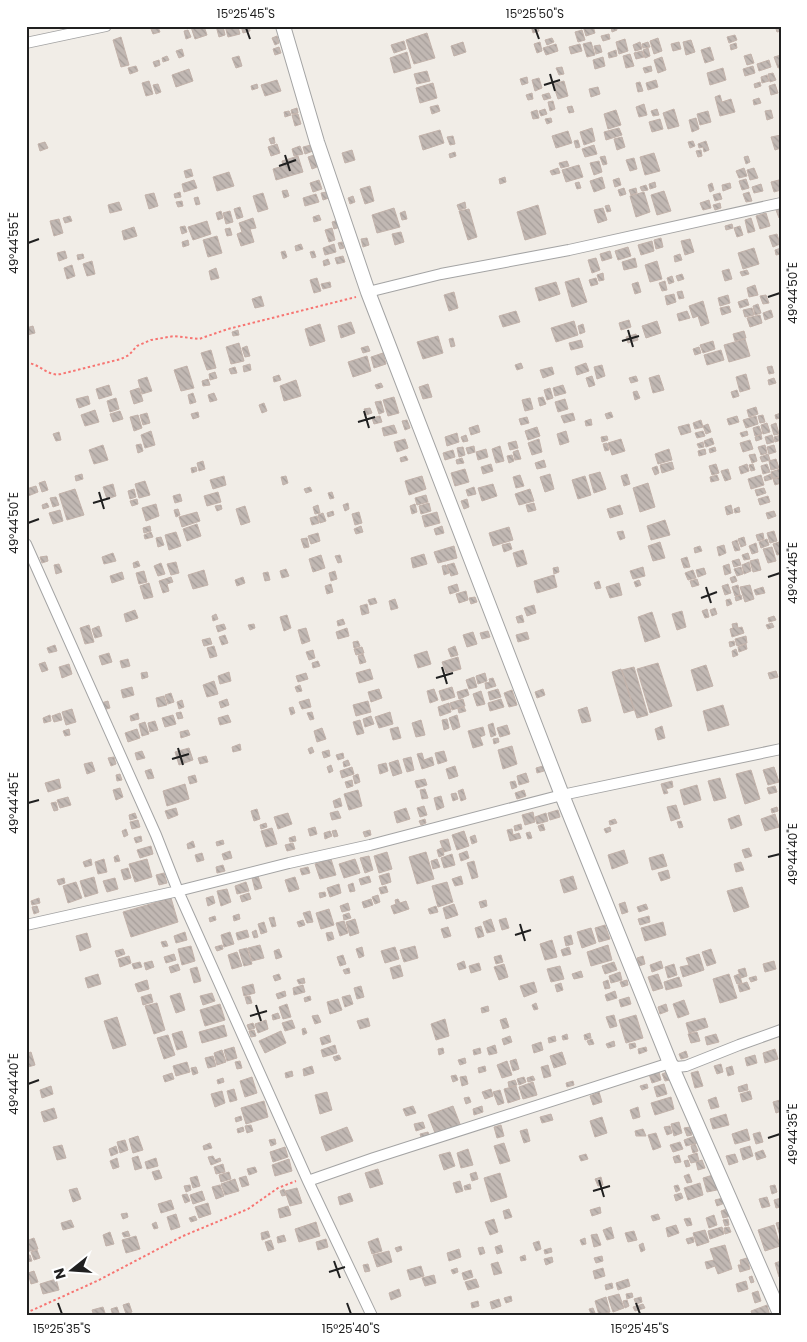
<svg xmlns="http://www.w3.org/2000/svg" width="807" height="1342" font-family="Poppins,sans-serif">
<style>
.building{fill:url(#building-back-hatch);stroke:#c2b2aa}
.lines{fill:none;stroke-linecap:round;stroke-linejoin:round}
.minor-casing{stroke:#a4a4a4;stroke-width:12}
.tertiary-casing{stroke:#a4a4a4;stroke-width:16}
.path{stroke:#f77572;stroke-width:2;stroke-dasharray:2.5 2.5;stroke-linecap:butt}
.minor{stroke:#fff;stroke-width:10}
.tertiary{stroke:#fff;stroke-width:14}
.ticks{fill:none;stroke:#202020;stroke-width:2}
.neatline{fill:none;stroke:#202020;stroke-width:2}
.ticks-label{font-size:12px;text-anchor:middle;fill:#202020}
</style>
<defs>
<pattern id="building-back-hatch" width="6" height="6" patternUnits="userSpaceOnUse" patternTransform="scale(1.25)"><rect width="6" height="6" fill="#c1b8b3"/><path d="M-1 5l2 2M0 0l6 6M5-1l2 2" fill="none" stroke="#a69e9a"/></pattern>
</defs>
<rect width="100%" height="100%" fill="#f1ede7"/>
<!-- building -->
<path class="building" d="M 204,26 L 207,35 L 195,39 L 191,27 Z
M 216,26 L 223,26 L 225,35 L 219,37 Z
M 225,26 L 232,26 L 233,28 L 238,27 L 240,34 L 228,37 Z
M 241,26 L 249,26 L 250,31 L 243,33 Z
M 531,26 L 538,26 L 539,31 L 533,33 Z
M 583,26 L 593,26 L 595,33 L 586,36 Z
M 616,26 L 617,30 L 612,32 L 611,27 Z
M 775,26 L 781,26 L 781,31 L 777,32 Z
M 158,27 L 160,32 L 153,34 L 151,29 Z
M 188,30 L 191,37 L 186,39 L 184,31 Z
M 582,30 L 585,40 L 578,42 L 575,32 Z
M 427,33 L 435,58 L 414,64 L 406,40 Z
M 609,34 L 610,39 L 603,41 L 601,36 Z
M 735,35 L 737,40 L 729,43 L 727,37 Z
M 277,36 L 279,43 L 275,45 L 272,38 Z
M 121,37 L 129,65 L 121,67 L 113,40 Z
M 552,38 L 554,42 L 547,45 L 545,40 Z
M 658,38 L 662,51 L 654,54 L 650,41 Z
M 625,39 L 628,51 L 619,54 L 616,42 Z
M 691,40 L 695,52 L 686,55 L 683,42 Z
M 404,41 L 406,49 L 394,53 L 391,45 Z
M 463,42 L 466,52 L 454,56 L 451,46 Z
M 540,42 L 542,51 L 537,53 L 534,44 Z
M 591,42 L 595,55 L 587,57 L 583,44 Z
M 640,42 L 642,49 L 635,51 L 633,45 Z
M 648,42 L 650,47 L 643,48 L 642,44 Z
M 679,42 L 681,49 L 673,51 L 671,44 Z
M 736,43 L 737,48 L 731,50 L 730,45 Z
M 556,44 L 558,51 L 546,55 L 543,48 Z
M 580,44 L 582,51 L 571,54 L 569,47 Z
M 600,45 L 602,52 L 596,54 L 594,46 Z
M 279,47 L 281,53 L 275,55 L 273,49 Z
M 710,47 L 714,60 L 705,63 L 701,50 Z
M 648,48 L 650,56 L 645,58 L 643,50 Z
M 182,49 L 184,56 L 179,58 L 176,51 Z
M 616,50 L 617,56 L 609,58 L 608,53 Z
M 642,51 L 644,57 L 636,59 L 634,53 Z
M 407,52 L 411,68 L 394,73 L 390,58 Z
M 630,54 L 634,66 L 626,68 L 623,56 Z
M 751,54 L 754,63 L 747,65 L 744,56 Z
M 781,55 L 781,67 L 778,68 L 774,57 Z
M 167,56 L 169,60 L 163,62 L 162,58 Z
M 239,56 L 242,66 L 236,68 L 232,58 Z
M 603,57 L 605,66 L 595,69 L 593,60 Z
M 662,57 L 666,70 L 658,73 L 654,60 Z
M 159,60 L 160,65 L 155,67 L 153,62 Z
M 769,60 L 771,67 L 759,71 L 757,64 Z
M 136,66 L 138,71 L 130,74 L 128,68 Z
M 651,66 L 652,71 L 645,73 L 643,68 Z
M 753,66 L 755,73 L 745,76 L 743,69 Z
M 562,67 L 564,74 L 559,75 L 556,68 Z
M 723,68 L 726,80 L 710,85 L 707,73 Z
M 189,69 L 193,81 L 176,87 L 172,75 Z
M 427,71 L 430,81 L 417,84 L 414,74 Z
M 773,73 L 776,80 L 770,82 L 768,74 Z
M 767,75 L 769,81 L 762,83 L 761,77 Z
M 527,77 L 528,83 L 522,85 L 520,79 Z
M 539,78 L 542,88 L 535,91 L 532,80 Z
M 277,80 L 281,91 L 265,96 L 261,85 Z
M 656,80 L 658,87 L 648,90 L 646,83 Z
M 149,81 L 153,94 L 146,96 L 142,83 Z
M 564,81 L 568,96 L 558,99 L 553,84 Z
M 640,82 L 643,91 L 638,92 L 636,83 Z
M 760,82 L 761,86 L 755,88 L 754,84 Z
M 433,83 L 437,98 L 420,103 L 416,88 Z
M 158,84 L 161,92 L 156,94 L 153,85 Z
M 257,84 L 258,88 L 252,90 L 251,86 Z
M 775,84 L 778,93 L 771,95 L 769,86 Z
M 598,87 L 600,94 L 591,97 L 589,89 Z
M 532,93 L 533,99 L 528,100 L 526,95 Z
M 549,93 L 551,98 L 544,100 L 542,95 Z
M 720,95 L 722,102 L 731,99 L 735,112 L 720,116 L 715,97 Z
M 759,98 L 761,103 L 754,105 L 753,100 Z
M 553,101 L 555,109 L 550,111 L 548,102 Z
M 644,104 L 647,115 L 639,117 L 636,107 Z
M 438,105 L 440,111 L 432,114 L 430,107 Z
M 572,106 L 574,112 L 569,113 L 567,107 Z
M 297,108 L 298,113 L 292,114 L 291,110 Z
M 545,109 L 547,114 L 541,116 L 539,111 Z
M 657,109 L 659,115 L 653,116 L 651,111 Z
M 674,109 L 679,126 L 668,129 L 663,113 Z
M 537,110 L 539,118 L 533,119 L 531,112 Z
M 616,110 L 621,125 L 608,129 L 604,114 Z
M 771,110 L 773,118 L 767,120 L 765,111 Z
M 289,111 L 291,115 L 285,117 L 284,112 Z
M 708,111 L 711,122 L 700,125 L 697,114 Z
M 298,114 L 301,124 L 295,126 L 292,115 Z
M 551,118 L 552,122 L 547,124 L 545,119 Z
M 696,118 L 699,129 L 692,132 L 689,120 Z
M 660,119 L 663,129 L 652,132 L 649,122 Z
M 592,128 L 595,141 L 584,145 L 580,132 Z
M 619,128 L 622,135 L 606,140 L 604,132 Z
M 440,130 L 444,143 L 423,150 L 419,136 Z
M 568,131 L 572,143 L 556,148 L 552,136 Z
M 781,135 L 781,148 L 775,150 L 771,137 Z
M 453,136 L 455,144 L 450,145 L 447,137 Z
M 274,137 L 275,143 L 271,144 L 269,139 Z
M 622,137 L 625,147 L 617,150 L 614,139 Z
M 578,140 L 580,147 L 576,148 L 574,141 Z
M 693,141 L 695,146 L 690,148 L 688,142 Z
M 706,141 L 709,150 L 704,152 L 703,147 L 699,148 L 698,144 Z
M 45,142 L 48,148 L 40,151 L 38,144 Z
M 277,144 L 280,153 L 271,156 L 268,147 Z
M 311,145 L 313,151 L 305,154 L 303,147 Z
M 594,145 L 597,154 L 585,157 L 582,149 Z
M 300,146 L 303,154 L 294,156 L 292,149 Z
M 352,150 L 355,160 L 345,163 L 342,153 Z
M 701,150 L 702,156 L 698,157 L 696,151 Z
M 455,152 L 456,156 L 450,158 L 449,154 Z
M 654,153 L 660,171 L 645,175 L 640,157 Z
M 314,155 L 317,167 L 312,169 L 308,157 Z
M 298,156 L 303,172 L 276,180 L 273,169 L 283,166 L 282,161 Z
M 605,156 L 607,164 L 603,165 L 600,157 Z
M 748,156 L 750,162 L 746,164 L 744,157 Z
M 634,158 L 637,169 L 630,171 L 626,160 Z
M 567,161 L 569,166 L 561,168 L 559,163 Z
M 599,161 L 602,172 L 594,175 L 590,163 Z
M 579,165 L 583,177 L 566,182 L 562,170 Z
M 558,168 L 560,173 L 552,175 L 550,171 Z
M 744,168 L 747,176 L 739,178 L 736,171 Z
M 754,168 L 758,178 L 750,180 L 747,170 Z
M 191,169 L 193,176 L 186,178 L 184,171 Z
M 229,172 L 234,186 L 217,191 L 213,177 Z
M 505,177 L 506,182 L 500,184 L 499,179 Z
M 602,177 L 605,188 L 594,192 L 590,181 Z
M 619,178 L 621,185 L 615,187 L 613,180 Z
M 746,179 L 749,188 L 742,190 L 739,181 Z
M 194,180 L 197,188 L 184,192 L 182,184 Z
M 319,180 L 322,189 L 313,192 L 310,183 Z
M 779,180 L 781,190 L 774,192 L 771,182 Z
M 579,182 L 581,188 L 577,189 L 575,183 Z
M 655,182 L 656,187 L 650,189 L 649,184 Z
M 712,183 L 714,190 L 710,192 L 708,185 Z
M 730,183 L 731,188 L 723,191 L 722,185 Z
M 761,184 L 763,191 L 754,193 L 752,187 Z
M 646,185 L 648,190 L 642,191 L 640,187 Z
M 370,186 L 374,201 L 365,204 L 360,189 Z
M 624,188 L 626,194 L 620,196 L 618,190 Z
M 636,188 L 637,193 L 631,195 L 629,190 Z
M 287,190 L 289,196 L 284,198 L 282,191 Z
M 664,191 L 671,211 L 657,215 L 651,195 Z
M 180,192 L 181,197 L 175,198 L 174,194 Z
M 327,192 L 329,198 L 323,200 L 321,193 Z
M 644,192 L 650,212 L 636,217 L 630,196 Z
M 749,192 L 752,201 L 746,202 L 743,194 Z
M 154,193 L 158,206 L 149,209 L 145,195 Z
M 263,193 L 268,209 L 258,212 L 253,196 Z
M 720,193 L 722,199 L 715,201 L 713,195 Z
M 316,194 L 319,202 L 305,206 L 303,198 Z
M 353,196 L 355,202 L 350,204 L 348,198 Z
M 198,197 L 200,204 L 196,205 L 194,198 Z
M 709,200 L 711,208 L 703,210 L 700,203 Z
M 182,201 L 183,206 L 178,207 L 176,202 Z
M 119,202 L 122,210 L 110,213 L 108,205 Z
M 465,202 L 466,208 L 459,210 L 457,205 Z
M 720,203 L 721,208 L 715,210 L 713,205 Z
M 538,205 L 546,234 L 525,240 L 517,212 Z
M 609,205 L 611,211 L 607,212 L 605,206 Z
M 240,207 L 243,217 L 237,219 L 234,209 Z
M 394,208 L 400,227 L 377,233 L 372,215 Z
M 603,208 L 607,220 L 598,223 L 594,210 Z
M 469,209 L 477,237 L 468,240 L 459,211 Z
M 781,209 L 781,217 L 779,218 L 776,210 Z
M 221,211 L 223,218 L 218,220 L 216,213 Z
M 230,211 L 233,222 L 226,224 L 223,213 Z
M 405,211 L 407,219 L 402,220 L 400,213 Z
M 766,213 L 770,226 L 760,229 L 756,216 Z
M 319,215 L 321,220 L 314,222 L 313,217 Z
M 70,216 L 72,221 L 65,223 L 63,218 Z
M 253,218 L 256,228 L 250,229 L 254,242 L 241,246 L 237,234 L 242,232 L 239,223 Z
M 751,218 L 755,231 L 748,233 L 745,220 Z
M 59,219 L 63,233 L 54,236 L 50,221 Z
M 338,220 L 340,227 L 334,229 L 332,222 Z
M 207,221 L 211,234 L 193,240 L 188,227 Z
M 732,224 L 733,228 L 726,230 L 725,226 Z
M 185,226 L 187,232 L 182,234 L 180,227 Z
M 740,226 L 743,235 L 737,237 L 734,228 Z
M 134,227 L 137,236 L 124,240 L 122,231 Z
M 230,228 L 232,235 L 227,236 L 225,229 Z
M 332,228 L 335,240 L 329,242 L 325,230 Z
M 401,232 L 404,242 L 395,245 L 392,234 Z
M 777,234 L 780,244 L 773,247 L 769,236 Z
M 217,236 L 222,253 L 208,257 L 203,240 Z
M 367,238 L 369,245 L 363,247 L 361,239 Z
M 661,238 L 663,247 L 656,249 L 654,240 Z
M 690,239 L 694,252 L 685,255 L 681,241 Z
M 188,240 L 189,245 L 183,247 L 182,242 Z
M 652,241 L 654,251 L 641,255 L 638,245 Z
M 342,242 L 344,248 L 340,249 L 338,243 Z
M 301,244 L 303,249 L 296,251 L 295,246 Z
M 334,244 L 336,252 L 325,255 L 323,248 Z
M 628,247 L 631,256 L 618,260 L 615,251 Z
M 754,248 L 759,264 L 743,269 L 738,253 Z
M 781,248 L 781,254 L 776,255 L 775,250 Z
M 65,251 L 67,258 L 59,261 L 57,253 Z
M 285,251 L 287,257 L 283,259 L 281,252 Z
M 314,251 L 316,257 L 312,258 L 310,252 Z
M 610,251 L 612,258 L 602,261 L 600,254 Z
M 83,254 L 84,258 L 78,260 L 77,255 Z
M 680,254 L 682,260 L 675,262 L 674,256 Z
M 343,256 L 345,262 L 337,264 L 335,258 Z
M 596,258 L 600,270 L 592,273 L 588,260 Z
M 635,258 L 637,267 L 624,270 L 622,262 Z
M 328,259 L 330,264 L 324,266 L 323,261 Z
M 92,261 L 95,274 L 87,276 L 83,264 Z
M 657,261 L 662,279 L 650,282 L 645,265 Z
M 72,265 L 75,276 L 67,279 L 64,268 Z
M 216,268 L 219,278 L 211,280 L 209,271 Z
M 729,269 L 732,279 L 725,281 L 722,271 Z
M 747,270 L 749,274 L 742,276 L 740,272 Z
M 603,273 L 604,280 L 599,281 L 597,275 Z
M 682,274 L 684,279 L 678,281 L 676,276 Z
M 672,276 L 674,282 L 669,284 L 667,278 Z
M 317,278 L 321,291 L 314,293 L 310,280 Z
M 579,278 L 587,302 L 572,307 L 565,282 Z
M 596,278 L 598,284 L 591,286 L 589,280 Z
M 665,281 L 667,290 L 662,291 L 659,283 Z
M 330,282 L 331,287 L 323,289 L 321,284 Z
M 556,282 L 560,294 L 539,301 L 535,288 Z
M 638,282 L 641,292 L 635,294 L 632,284 Z
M 755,285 L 758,295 L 749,297 L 747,288 Z
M 682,291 L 684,298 L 679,299 L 677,292 Z
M 454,292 L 458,308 L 449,311 L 444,295 Z
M 674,294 L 676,302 L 667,305 L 665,296 Z
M 728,295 L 730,303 L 720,306 L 718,298 Z
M 766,295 L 769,303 L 763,304 L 760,296 Z
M 261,296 L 264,306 L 255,308 L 252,299 Z
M 747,299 L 749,305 L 740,308 L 738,302 Z
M 703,301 L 709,323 L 701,326 L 698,316 L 693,318 L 689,306 Z
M 758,304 L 761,313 L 755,315 L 753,306 Z
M 729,306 L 731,312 L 722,315 L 720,308 Z
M 752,308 L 754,315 L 745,317 L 743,310 Z
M 771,310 L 773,317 L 765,320 L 763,313 Z
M 516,311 L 520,322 L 503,327 L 499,316 Z
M 687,311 L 690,318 L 679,321 L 677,314 Z
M 760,315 L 762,323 L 750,327 L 747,318 Z
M 629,320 L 631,327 L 621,330 L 619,323 Z
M 574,321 L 578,335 L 556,342 L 551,328 Z
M 657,321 L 661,333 L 646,338 L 642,326 Z
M 351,322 L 355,333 L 341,338 L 338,326 Z
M 320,324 L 325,341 L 310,346 L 305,329 Z
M 583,324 L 585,332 L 580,334 L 578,326 Z
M 33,326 L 35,333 L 27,335 L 26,328 Z
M 238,330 L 239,335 L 233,336 L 232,332 Z
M 744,331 L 746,338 L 735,341 L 733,334 Z
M 636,334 L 638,340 L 628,343 L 626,337 Z
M 438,336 L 443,353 L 423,359 L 417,342 Z
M 453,338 L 455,346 L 451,347 L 449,339 Z
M 745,339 L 750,356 L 729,362 L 724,345 Z
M 581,340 L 583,347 L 571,350 L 569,343 Z
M 713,341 L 715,349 L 703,353 L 700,345 Z
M 239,343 L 244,361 L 231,364 L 226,347 Z
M 247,346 L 250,356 L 245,357 L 242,348 Z
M 368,346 L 370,351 L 363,353 L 361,348 Z
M 699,347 L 701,353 L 695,355 L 693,349 Z
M 211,350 L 216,368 L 207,370 L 201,353 Z
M 721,350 L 724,360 L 707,365 L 704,355 Z
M 383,353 L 386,364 L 374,368 L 371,357 Z
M 367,356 L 371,371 L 353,377 L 348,362 Z
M 521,363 L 523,368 L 517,370 L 515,365 Z
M 586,363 L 589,371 L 577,375 L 575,367 Z
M 250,364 L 251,370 L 244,372 L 243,366 Z
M 602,365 L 605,376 L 597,379 L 594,367 Z
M 187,366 L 194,388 L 181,391 L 174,370 Z
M 772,366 L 774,373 L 769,374 L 767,367 Z
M 235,367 L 237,373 L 231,374 L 229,369 Z
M 552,367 L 554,374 L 543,378 L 540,370 Z
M 215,372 L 217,378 L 210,380 L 209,374 Z
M 746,374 L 750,389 L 740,392 L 736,377 Z
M 279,375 L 281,380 L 274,382 L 273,377 Z
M 659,375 L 664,390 L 653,393 L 649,378 Z
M 592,376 L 595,385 L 589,387 L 586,378 Z
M 636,376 L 638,381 L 631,383 L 629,378 Z
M 147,377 L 152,391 L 142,394 L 138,380 Z
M 774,378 L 776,383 L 769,385 L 768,380 Z
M 208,379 L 210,385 L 203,386 L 202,381 Z
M 296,380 L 301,396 L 284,401 L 280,386 Z
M 381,383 L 383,387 L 377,389 L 375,385 Z
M 428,384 L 432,397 L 423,399 L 419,387 Z
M 109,385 L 112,395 L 99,399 L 96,389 Z
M 563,385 L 566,393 L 555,396 L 553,388 Z
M 139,388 L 143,401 L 134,404 L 130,391 Z
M 550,388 L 553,398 L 547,400 L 544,390 Z
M 737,390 L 739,396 L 733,398 L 731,392 Z
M 637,391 L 640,398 L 635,400 L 633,392 Z
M 193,393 L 196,402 L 190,404 L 188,395 Z
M 214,393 L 217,400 L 210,402 L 208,395 Z
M 88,396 L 90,404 L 79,408 L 76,399 Z
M 394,397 L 399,413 L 388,416 L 383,400 Z
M 543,397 L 546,404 L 540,406 L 538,398 Z
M 116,398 L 119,409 L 110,412 L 107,401 Z
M 530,398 L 533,409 L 525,411 L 522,400 Z
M 565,399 L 568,409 L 558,412 L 555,402 Z
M 381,401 L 384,412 L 379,414 L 375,402 Z
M 264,403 L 267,411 L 262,413 L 259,405 Z
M 756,407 L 758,414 L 749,417 L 747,410 Z
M 370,408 L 372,413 L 366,415 L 364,409 Z
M 95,410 L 99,422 L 85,426 L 81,415 Z
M 120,411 L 123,419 L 113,422 L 110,414 Z
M 198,412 L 199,417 L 193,419 L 191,414 Z
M 611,412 L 613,417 L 607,419 L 605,414 Z
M 147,413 L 150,423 L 143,425 L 140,415 Z
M 573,413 L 575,420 L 564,423 L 561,416 Z
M 781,413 L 781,418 L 776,419 L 775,415 Z
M 138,415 L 142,428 L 134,431 L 130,417 Z
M 763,415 L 765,422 L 760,423 L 758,416 Z
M 380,416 L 382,422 L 374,424 L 372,418 Z
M 737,416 L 739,422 L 729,425 L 727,419 Z
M 756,416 L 758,424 L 746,428 L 743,420 Z
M 527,417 L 529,423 L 521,425 L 519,419 Z
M 591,419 L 592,425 L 586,426 L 585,421 Z
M 407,420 L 410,428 L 405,430 L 402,421 Z
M 701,420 L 703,427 L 695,429 L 693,423 Z
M 767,423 L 770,432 L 763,434 L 761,425 Z
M 776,423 L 779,434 L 774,435 L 771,425 Z
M 689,424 L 691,432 L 681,435 L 678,427 Z
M 708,424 L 711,432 L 706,434 L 703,426 Z
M 394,425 L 397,433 L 384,436 L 382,428 Z
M 478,425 L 480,432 L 471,435 L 469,428 Z
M 759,426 L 762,434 L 755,436 L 753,428 Z
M 537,427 L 540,436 L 528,440 L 525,431 Z
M 151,431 L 155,445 L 145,448 L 141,435 Z
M 566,431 L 569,442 L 560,445 L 557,434 Z
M 703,431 L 705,436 L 697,438 L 695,433 Z
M 747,431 L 748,435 L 742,437 L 740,433 Z
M 59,432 L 61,440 L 56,441 L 53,434 Z
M 457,433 L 459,442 L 447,446 L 445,437 Z
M 466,435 L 468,441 L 463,442 L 461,437 Z
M 761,435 L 762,439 L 756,441 L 755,437 Z
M 772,435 L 774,442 L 767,444 L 765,437 Z
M 781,435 L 781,440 L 775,442 L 774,437 Z
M 607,436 L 608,440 L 602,442 L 601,437 Z
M 712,438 L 714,444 L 706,447 L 704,441 Z
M 405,439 L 408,448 L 397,452 L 394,442 Z
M 539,439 L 542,452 L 532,455 L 528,443 Z
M 621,439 L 625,451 L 612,455 L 608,443 Z
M 750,440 L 753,449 L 743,452 L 740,443 Z
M 516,441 L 518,448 L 510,450 L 508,443 Z
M 703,442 L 704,447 L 699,448 L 697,444 Z
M 607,443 L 609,450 L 605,451 L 603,444 Z
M 141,444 L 143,451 L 138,453 L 136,445 Z
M 103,445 L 108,460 L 94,464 L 89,450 Z
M 765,445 L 767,453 L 761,455 L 758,447 Z
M 774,445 L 776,452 L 769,454 L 767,447 Z
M 474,446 L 475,452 L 468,454 L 466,448 Z
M 500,446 L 504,461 L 496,463 L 492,449 Z
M 463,447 L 465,455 L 459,457 L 457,448 Z
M 715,447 L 716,451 L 710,453 L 709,449 Z
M 486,449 L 488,457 L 478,460 L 476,452 Z
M 669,449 L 672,460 L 658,464 L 655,454 Z
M 705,449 L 706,454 L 699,456 L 698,451 Z
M 453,450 L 455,457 L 445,460 L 443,453 Z
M 518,450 L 521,459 L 515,460 L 513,452 Z
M 755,454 L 757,461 L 752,463 L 749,455 Z
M 768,454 L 770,460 L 762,462 L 760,457 Z
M 512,455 L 514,461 L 509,463 L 507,456 Z
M 406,456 L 408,460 L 401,462 L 400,458 Z
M 462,458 L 464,463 L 457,464 L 456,460 Z
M 776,459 L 779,468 L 771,470 L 769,461 Z
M 544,460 L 546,467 L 537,469 L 535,463 Z
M 203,461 L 205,469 L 199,471 L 197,463 Z
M 672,462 L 674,469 L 662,473 L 660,465 Z
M 491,464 L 493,471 L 483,474 L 481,467 Z
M 716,464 L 719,473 L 712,475 L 709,466 Z
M 747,464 L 749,471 L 741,474 L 739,467 Z
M 753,464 L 755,470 L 751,471 L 749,465 Z
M 767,464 L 770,472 L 763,474 L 761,466 Z
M 657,466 L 659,473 L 655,475 L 652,468 Z
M 196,467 L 197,471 L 192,473 L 191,468 Z
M 465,469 L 469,482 L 455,486 L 451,473 Z
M 728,469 L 731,479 L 725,481 L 721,471 Z
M 780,469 L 781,476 L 773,479 L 771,472 Z
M 600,472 L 606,489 L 594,493 L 589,475 Z
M 82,474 L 83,479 L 76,481 L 75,476 Z
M 550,474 L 554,489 L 545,492 L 540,477 Z
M 627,474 L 630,484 L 624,486 L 621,476 Z
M 771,474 L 772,479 L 765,481 L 764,477 Z
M 520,475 L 524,486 L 516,488 L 513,477 Z
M 717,475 L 719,480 L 711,482 L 710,477 Z
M 761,475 L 764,485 L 751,489 L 748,479 Z
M 224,476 L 226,485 L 213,489 L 210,480 Z
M 286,476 L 288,483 L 283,485 L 281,477 Z
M 422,476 L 426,489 L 409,495 L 405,481 Z
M 585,476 L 591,495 L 578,499 L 572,480 Z
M 781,477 L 781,483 L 775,485 L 773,479 Z
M 45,481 L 48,490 L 42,492 L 39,483 Z
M 145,481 L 150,495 L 139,498 L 135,484 Z
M 648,483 L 655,507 L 640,512 L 633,488 Z
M 113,484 L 116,496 L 107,499 L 103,487 Z
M 493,484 L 497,496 L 482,501 L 478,488 Z
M 36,486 L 38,492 L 28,496 L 26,489 Z
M 310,487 L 312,491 L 306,493 L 304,489 Z
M 474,487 L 476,494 L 468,496 L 466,490 Z
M 764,488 L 766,493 L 757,496 L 755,490 Z
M 75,489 L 84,515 L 67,520 L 59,494 Z
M 134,489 L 136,497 L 130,499 L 128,491 Z
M 530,489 L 534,501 L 519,505 L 515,494 Z
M 218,492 L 221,502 L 207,506 L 204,496 Z
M 332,492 L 334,498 L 330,499 L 328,493 Z
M 180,494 L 182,501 L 175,503 L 173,496 Z
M 426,495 L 428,502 L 417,505 L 415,498 Z
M 768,496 L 770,502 L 760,505 L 758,499 Z
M 56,497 L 59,505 L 53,507 L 50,498 Z
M 137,499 L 138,504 L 132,506 L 130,501 Z
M 467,499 L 469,507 L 464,509 L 461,501 Z
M 47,503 L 49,507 L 43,509 L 42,505 Z
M 348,503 L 349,509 L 345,511 L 343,505 Z
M 429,503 L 431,511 L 421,514 L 419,506 Z
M 534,503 L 536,510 L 528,512 L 526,505 Z
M 156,504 L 159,516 L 146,521 L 142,508 Z
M 415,504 L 417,512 L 412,514 L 410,506 Z
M 221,505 L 222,509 L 217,511 L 215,506 Z
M 318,505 L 320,513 L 315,514 L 313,507 Z
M 620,505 L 623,514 L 610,518 L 607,509 Z
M 731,505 L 733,513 L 727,515 L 725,507 Z
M 245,506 L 250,522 L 241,525 L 236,509 Z
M 739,507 L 740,512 L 735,513 L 734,509 Z
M 178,509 L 180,515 L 176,517 L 174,510 Z
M 60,510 L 63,521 L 53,524 L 49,513 Z
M 333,511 L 334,515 L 328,517 L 327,513 Z
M 774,511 L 776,516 L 768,519 L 766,513 Z
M 197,512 L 200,521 L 182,527 L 179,517 Z
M 359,512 L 362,523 L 355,525 L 352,514 Z
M 437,512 L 440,523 L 425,527 L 422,516 Z
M 323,513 L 326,521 L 320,523 L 318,515 Z
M 317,516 L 319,523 L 312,525 L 310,518 Z
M 665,520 L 670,535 L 651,540 L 647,526 Z
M 197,524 L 201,536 L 187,541 L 183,529 Z
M 150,526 L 151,531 L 144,533 L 143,528 Z
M 361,526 L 363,532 L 356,534 L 354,529 Z
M 442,526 L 444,533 L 436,535 L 434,529 Z
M 509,527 L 513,540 L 493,546 L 489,533 Z
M 623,531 L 625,538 L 620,540 L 617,532 Z
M 774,531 L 777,541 L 770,543 L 767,533 Z
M 151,532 L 153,537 L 145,539 L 144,535 Z
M 176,532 L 181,546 L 169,550 L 165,535 Z
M 318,533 L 320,541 L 311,544 L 308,536 Z
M 763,533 L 764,539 L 758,541 L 756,535 Z
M 161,537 L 164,545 L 158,547 L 156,538 Z
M 744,537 L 746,545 L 741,547 L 738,539 Z
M 307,538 L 309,547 L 304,548 L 301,539 Z
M 767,539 L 769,545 L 761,548 L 759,542 Z
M 737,540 L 740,550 L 735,551 L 732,542 Z
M 660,542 L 665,558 L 653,561 L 648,546 Z
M 779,542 L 781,554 L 777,555 L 773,544 Z
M 510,543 L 512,549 L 504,552 L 502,545 Z
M 756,543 L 758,552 L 752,554 L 749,546 Z
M 724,545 L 726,553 L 719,556 L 717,547 Z
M 454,546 L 457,558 L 438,563 L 434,552 Z
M 700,546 L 702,551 L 695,553 L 694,548 Z
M 772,547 L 776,561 L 768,563 L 763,549 Z
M 523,550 L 527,564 L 517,567 L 513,553 Z
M 113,553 L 116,561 L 104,564 L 102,557 Z
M 748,553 L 750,559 L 744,560 L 742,555 Z
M 424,554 L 427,564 L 413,568 L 411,558 Z
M 321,555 L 325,568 L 313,572 L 309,559 Z
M 340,555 L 342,562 L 338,563 L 335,556 Z
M 47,556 L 48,561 L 42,563 L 40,557 Z
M 687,557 L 690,567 L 684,568 L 681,559 Z
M 739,559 L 741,565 L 734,567 L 732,561 Z
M 758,559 L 761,570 L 753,572 L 750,561 Z
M 138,561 L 140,566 L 134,568 L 133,563 Z
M 176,562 L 179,573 L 171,575 L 167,564 Z
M 749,562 L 751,571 L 744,574 L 742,565 Z
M 161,563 L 165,574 L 158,576 L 154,566 Z
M 454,563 L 458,574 L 451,576 L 447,565 Z
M 59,564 L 62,572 L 56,574 L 54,565 Z
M 729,564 L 731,573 L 725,575 L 723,566 Z
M 446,565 L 449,573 L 444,575 L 442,566 Z
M 558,567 L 559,572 L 554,574 L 553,568 Z
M 643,567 L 645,576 L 633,579 L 630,571 Z
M 741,567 L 743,574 L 737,576 L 734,569 Z
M 704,568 L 706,574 L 698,577 L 696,570 Z
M 286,569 L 289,576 L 282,578 L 280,571 Z
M 204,570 L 208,585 L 193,589 L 188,575 Z
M 693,570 L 696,578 L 688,580 L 685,573 Z
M 144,571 L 147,582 L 139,584 L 136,573 Z
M 335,571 L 337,579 L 331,581 L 329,573 Z
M 122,572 L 124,579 L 112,583 L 110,576 Z
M 268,572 L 270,580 L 265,581 L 263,573 Z
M 554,575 L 557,587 L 537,593 L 534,581 Z
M 735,576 L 737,581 L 732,583 L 730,578 Z
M 171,577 L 173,582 L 167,584 L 169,591 L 163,593 L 159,581 Z
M 243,577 L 245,583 L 237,586 L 235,580 Z
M 697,579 L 699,585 L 692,587 L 690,581 Z
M 639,580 L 641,585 L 636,587 L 634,582 Z
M 599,581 L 601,588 L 596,589 L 594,583 Z
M 149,583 L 153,597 L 144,599 L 140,586 Z
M 619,583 L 622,595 L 610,598 L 606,587 Z
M 331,584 L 333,592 L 327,594 L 325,586 Z
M 457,584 L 459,591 L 450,594 L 448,587 Z
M 728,584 L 731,593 L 725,595 L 722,586 Z
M 738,585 L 740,595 L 735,596 L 732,587 Z
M 750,585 L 754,599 L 745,602 L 740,587 Z
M 763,587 L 765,593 L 756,595 L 754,590 Z
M 466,591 L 468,600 L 459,603 L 456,594 Z
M 741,595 L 742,599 L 736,601 L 735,597 Z
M 475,597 L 477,602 L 471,604 L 469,598 Z
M 375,598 L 377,603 L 370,605 L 368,600 Z
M 395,599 L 398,608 L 391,610 L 389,601 Z
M 730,599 L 732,604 L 727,606 L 726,600 Z
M 367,604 L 369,613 L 362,615 L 360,606 Z
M 534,605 L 536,613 L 527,616 L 524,608 Z
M 715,608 L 717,614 L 712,616 L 710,610 Z
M 707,609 L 709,617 L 705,618 L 702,611 Z
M 135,610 L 138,618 L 126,622 L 124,614 Z
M 682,611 L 686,627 L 677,630 L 672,614 Z
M 652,612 L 660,637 L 645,642 L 638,617 Z
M 216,614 L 218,619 L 213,621 L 212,616 Z
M 287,615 L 291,628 L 284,631 L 280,617 Z
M 522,615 L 524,622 L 518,623 L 516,617 Z
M 774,616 L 776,620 L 769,622 L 768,618 Z
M 343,619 L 345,624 L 338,626 L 337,621 Z
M 737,623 L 738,628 L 742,627 L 744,633 L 732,637 L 730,629 L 733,628 L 732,624 Z
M 772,623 L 774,627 L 768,629 L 766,625 Z
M 224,624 L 226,629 L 218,632 L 216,626 Z
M 254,624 L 255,628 L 250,630 L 248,625 Z
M 89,625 L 94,642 L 85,644 L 80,628 Z
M 99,626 L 102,636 L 95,638 L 92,629 Z
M 306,628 L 310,641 L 302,644 L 298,630 Z
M 347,628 L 349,636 L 338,639 L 336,632 Z
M 488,631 L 490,637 L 482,639 L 480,633 Z
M 473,632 L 477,644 L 467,647 L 463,635 Z
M 527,632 L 529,639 L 518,642 L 516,635 Z
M 225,635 L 228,643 L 222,645 L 219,637 Z
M 746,636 L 747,643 L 737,646 L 735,639 Z
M 210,638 L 212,644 L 204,646 L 202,640 Z
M 358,641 L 360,646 L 354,648 L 353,642 Z
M 734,641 L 735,645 L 730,647 L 729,642 Z
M 746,644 L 747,649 L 739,652 L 738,647 Z
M 55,645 L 57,651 L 49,653 L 47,648 Z
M 214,646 L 217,656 L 210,658 L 207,648 Z
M 455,646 L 458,655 L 451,657 L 448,649 Z
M 362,647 L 364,653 L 356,655 L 354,649 Z
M 736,649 L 738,655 L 733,657 L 732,651 Z
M 313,650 L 315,658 L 309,660 L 306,652 Z
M 427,651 L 431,664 L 418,668 L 414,655 Z
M 109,653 L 112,662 L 102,665 L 99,656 Z
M 363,654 L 366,662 L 360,664 L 358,656 Z
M 458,657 L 461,669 L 446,673 L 442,662 Z
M 128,659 L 130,666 L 122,668 L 120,661 Z
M 318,661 L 320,666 L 313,668 L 312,663 Z
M 45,662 L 48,670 L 42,672 L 39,664 Z
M 658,663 L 672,706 L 650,713 L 637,669 Z
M 69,664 L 72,674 L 62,678 L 59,667 Z
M 706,665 L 713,686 L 697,691 L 691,670 Z
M 634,667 L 648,715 L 637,718 L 622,670 Z
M 370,669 L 373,679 L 359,683 L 356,673 Z
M 621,669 L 634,710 L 624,713 L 612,672 Z
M 776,671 L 778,677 L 770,679 L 768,673 Z
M 147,672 L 148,677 L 142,679 L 141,673 Z
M 229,672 L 231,681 L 220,684 L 218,676 Z
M 306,673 L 308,679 L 298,682 L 296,676 Z
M 485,673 L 487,681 L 478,684 L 476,676 Z
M 474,677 L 477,687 L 469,689 L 466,680 Z
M 493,678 L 496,686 L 486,689 L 485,683 L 490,682 L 489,679 Z
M 214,681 L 218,694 L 207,697 L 203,685 Z
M 300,685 L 302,691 L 297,692 L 295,687 Z
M 132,687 L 134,695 L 123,698 L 121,690 Z
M 452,687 L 455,697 L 442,701 L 439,691 Z
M 379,689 L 382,698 L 371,702 L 368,692 Z
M 434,689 L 438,700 L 430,703 L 427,691 Z
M 467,689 L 469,695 L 459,699 L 457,692 Z
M 498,689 L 501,697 L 490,700 L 488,692 Z
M 543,689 L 545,695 L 537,698 L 535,692 Z
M 512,690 L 517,705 L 509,707 L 504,693 Z
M 481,691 L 485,704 L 477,706 L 473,694 Z
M 171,693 L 174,702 L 168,704 L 165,695 Z
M 164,696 L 167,705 L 158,707 L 156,698 Z
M 227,699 L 229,705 L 221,708 L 219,702 Z
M 309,699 L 311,707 L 302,709 L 299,702 Z
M 463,699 L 465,706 L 452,710 L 450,703 Z
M 501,699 L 504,707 L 490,711 L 488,703 Z
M 182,700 L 184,707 L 179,709 L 177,702 Z
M 108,701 L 110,708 L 103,710 L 101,703 Z
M 368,701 L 371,712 L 356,716 L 353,705 Z
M 449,703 L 451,712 L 440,716 L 438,707 Z
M 723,705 L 729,725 L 708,731 L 703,711 Z
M 293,707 L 295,713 L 291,715 L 289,708 Z
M 464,707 L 466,711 L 459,713 L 458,709 Z
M 587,707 L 591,721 L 582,723 L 578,710 Z
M 72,709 L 76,722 L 66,725 L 62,712 Z
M 181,712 L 183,718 L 178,719 L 176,713 Z
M 312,712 L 314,719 L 310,720 L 307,713 Z
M 390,712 L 393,724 L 379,728 L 375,717 Z
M 60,713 L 62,720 L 54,722 L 52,716 Z
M 138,713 L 139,719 L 131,721 L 130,716 Z
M 50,715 L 51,721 L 44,723 L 43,718 Z
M 173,715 L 176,724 L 165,727 L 162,718 Z
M 228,715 L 231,722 L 220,725 L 218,718 Z
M 457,715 L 460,727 L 453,730 L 449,718 Z
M 371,716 L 374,724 L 365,727 L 363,719 Z
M 447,719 L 449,728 L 444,730 L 442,720 Z
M 360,720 L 364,733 L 357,735 L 353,722 Z
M 421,720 L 425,735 L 416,737 L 412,723 Z
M 155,721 L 158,730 L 150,732 L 148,723 Z
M 145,722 L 149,734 L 142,736 L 139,724 Z
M 493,723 L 496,735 L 491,737 L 488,725 Z
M 507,725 L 510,734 L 500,737 L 497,728 Z
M 662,726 L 665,738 L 658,740 L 655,729 Z
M 398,727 L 401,738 L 393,740 L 390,729 Z
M 483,727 L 485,735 L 480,737 L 483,745 L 473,748 L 468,731 Z
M 322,728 L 326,739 L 317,742 L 314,731 Z
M 69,729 L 70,735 L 65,736 L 63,731 Z
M 137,729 L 140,738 L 128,742 L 125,733 Z
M 188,730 L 190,735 L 181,738 L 180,732 Z
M 498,738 L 499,742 L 494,744 L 493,739 Z
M 240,744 L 241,750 L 233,752 L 232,747 Z
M 512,746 L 517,764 L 503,769 L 498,750 Z
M 312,747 L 314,752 L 310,754 L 308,749 Z
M 189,748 L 193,760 L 179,765 L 175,752 Z
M 329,750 L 330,756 L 324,758 L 322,752 Z
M 142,751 L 145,758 L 137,760 L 135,753 Z
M 444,751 L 447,761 L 438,764 L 435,753 Z
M 343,753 L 344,758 L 338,760 L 336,755 Z
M 422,753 L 424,760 L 432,757 L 434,765 L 422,769 L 417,754 Z
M 206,756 L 208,762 L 200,764 L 198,758 Z
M 114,757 L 116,764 L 111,766 L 108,758 Z
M 411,757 L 414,770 L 407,772 L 403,759 Z
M 348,760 L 350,765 L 344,767 L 343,762 Z
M 398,760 L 402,773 L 393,776 L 389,763 Z
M 92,762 L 95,771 L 87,774 L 84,764 Z
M 386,763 L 388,771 L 380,774 L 378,765 Z
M 331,765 L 333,771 L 329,773 L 327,767 Z
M 455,766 L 458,776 L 449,779 L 446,769 Z
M 543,766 L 544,771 L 537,773 L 536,768 Z
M 352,767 L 354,774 L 342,778 L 340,771 Z
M 774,767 L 779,782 L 768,785 L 763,770 Z
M 151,769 L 154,778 L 148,779 L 145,771 Z
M 751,770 L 760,799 L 745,804 L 736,774 Z
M 526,773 L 529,782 L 519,785 L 517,776 Z
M 120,774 L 122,780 L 117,781 L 116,775 Z
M 358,774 L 360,782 L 355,784 L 353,776 Z
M 195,775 L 197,782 L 190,784 L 188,777 Z
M 720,778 L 726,798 L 714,801 L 708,781 Z
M 59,779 L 61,788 L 48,792 L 45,783 Z
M 425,779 L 427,785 L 417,788 L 415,781 Z
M 352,780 L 353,786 L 347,788 L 345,782 Z
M 515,781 L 517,787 L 512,789 L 510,782 Z
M 672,781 L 673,787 L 666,789 L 668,793 L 664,794 L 661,784 Z
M 185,784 L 189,799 L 167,806 L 163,791 Z
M 697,785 L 701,800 L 684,805 L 680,790 Z
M 775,786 L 777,792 L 769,794 L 767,788 Z
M 120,788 L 123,797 L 116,800 L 113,790 Z
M 425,789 L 428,798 L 422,799 L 420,790 Z
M 463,789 L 466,799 L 461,801 L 458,791 Z
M 358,790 L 362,806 L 349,810 L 344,794 Z
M 524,790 L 526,796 L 517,799 L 515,793 Z
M 456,793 L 458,799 L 453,801 L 451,794 Z
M 441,796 L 444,807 L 437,810 L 434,798 Z
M 68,797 L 71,805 L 60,808 L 57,800 Z
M 340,798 L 342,806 L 335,808 L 333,801 Z
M 56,802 L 58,810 L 54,811 L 51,803 Z
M 676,805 L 680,818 L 671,821 L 667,807 Z
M 424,806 L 427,815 L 420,817 L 417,808 Z
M 777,807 L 778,811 L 772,813 L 771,809 Z
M 176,808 L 178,815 L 168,819 L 165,811 Z
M 406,808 L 410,819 L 397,823 L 394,812 Z
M 257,809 L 260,819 L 254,821 L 251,811 Z
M 558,810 L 560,817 L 550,820 L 548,813 Z
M 338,811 L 341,818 L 332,820 L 330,813 Z
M 533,812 L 535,822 L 525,825 L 522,815 Z
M 135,813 L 137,818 L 130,820 L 129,815 Z
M 288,813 L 292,824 L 278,829 L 274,817 Z
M 546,813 L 548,821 L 537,824 L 535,817 Z
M 775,814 L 779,827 L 765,831 L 761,819 Z
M 739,815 L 742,825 L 731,829 L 728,819 Z
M 425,819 L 426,823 L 421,825 L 419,821 Z
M 615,819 L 617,823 L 610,825 L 609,821 Z
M 138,820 L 140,827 L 132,829 L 130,822 Z
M 681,821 L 683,827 L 679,828 L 677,822 Z
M 266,823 L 267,827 L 261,829 L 260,825 Z
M 521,824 L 522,829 L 515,831 L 514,826 Z
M 543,824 L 545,830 L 540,831 L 538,826 Z
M 315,827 L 317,834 L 310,836 L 308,829 Z
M 610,827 L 611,831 L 606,833 L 604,829 Z
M 272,828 L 277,844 L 266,847 L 261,831 Z
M 126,829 L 128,835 L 124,837 L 122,831 Z
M 512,829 L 513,835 L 519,833 L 521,838 L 510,841 L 507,830 Z
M 336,830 L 338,836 L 334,837 L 332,831 Z
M 370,830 L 371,835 L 365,837 L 363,832 Z
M 330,831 L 332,836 L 325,839 L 324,833 Z
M 464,831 L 469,846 L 457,850 L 452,835 Z
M 530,832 L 532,838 L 528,839 L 526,833 Z
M 475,835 L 477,842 L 472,844 L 470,837 Z
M 141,836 L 142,841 L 136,843 L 134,838 Z
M 295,836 L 296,841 L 290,842 L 289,838 Z
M 448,839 L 451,850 L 444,852 L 440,841 Z
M 223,840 L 224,844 L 217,846 L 216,842 Z
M 193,841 L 195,847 L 188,849 L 187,844 Z
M 293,843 L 295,849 L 287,851 L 285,845 Z
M 151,846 L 153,854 L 140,858 L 137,850 Z
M 442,848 L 444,855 L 439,857 L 437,850 Z
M 749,848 L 752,856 L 745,858 L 742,850 Z
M 624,850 L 628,863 L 612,869 L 608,855 Z
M 230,851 L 232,858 L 224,860 L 222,854 Z
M 467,851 L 469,858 L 461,861 L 459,854 Z
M 387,852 L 392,869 L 379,873 L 374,856 Z
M 426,852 L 434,879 L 417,884 L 409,857 Z
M 202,853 L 204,860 L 197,862 L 195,855 Z
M 452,854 L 455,865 L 444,868 L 441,858 Z
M 663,854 L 667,866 L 652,870 L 649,858 Z
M 118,855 L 120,861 L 115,862 L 114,857 Z
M 369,856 L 373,870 L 365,873 L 360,858 Z
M 91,859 L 92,865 L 85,867 L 83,862 Z
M 104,859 L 107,872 L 98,874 L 95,862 Z
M 147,859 L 152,877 L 135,882 L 129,864 Z
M 331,859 L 336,875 L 320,879 L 315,864 Z
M 355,859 L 360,873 L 344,878 L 339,864 Z
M 437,859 L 440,867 L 433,869 L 431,861 Z
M 474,861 L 478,877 L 472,879 L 467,863 Z
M 741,862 L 744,870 L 736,872 L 734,864 Z
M 223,865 L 225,871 L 217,873 L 216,867 Z
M 308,867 L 310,873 L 302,875 L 300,869 Z
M 128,868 L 131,878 L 124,880 L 121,870 Z
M 668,870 L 670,878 L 661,881 L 658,873 Z
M 164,873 L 167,883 L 159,885 L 156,875 Z
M 389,873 L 391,882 L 382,885 L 379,876 Z
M 258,876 L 262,888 L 255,890 L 252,878 Z
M 369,876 L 371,882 L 361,885 L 359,879 Z
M 461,876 L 463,884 L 455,886 L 452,879 Z
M 573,876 L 577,889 L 564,893 L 560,880 Z
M 94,877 L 98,893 L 85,897 L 80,881 Z
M 295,877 L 299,889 L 289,892 L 285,880 Z
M 64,878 L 65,883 L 59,885 L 57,880 Z
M 115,878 L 118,889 L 107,892 L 103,881 Z
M 76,882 L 82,898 L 68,903 L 63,886 Z
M 246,882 L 249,891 L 237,894 L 235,886 Z
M 447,882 L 453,902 L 438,907 L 432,886 Z
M 353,883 L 355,891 L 350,892 L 348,885 Z
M 339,884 L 341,893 L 330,897 L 327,888 Z
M 386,886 L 388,892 L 381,894 L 379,888 Z
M 742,887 L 749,907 L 734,912 L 727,891 Z
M 227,889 L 231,902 L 221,906 L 217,891 Z
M 325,892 L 326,896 L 320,898 L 319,893 Z
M 249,893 L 251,899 L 242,902 L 240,896 Z
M 378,895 L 380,902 L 375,904 L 372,897 Z
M 213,896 L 215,903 L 208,906 L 206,898 Z
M 39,898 L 40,903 L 32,905 L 31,901 Z
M 171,898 L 178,922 L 131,937 L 123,912 Z
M 371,899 L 373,905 L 364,908 L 362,902 Z
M 398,899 L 400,903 L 406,901 L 409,909 L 394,914 L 391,906 L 396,904 L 395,900 Z
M 486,900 L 487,906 L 481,908 L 479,902 Z
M 625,902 L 628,912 L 622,914 L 619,904 Z
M 348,903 L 350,910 L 342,912 L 340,906 Z
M 454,904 L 458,915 L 446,919 L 443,908 Z
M 646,904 L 648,909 L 639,912 L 637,907 Z
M 37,906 L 39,912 L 34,914 L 32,907 Z
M 436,906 L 438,912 L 430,914 L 428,909 Z
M 329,909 L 334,925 L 321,929 L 316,913 Z
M 310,911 L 313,922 L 307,923 L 303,913 Z
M 349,913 L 351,918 L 344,920 L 343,915 Z
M 239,914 L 240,919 L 234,921 L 233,916 Z
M 215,916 L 216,920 L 210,922 L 209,918 Z
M 649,916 L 650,922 L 640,925 L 638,919 Z
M 274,917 L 276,926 L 272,927 L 269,918 Z
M 506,918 L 509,928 L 502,930 L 499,920 Z
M 355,919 L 359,933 L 350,936 L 346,922 Z
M 491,919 L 495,931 L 487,933 L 483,922 Z
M 303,920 L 305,925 L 299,927 L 297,922 Z
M 344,921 L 348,933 L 340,936 L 336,923 Z
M 264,922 L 267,932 L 261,934 L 258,924 Z
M 663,922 L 666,935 L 645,941 L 641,928 Z
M 605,925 L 610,939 L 599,942 L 595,928 Z
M 481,926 L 484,936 L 478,938 L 475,928 Z
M 448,927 L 451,936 L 444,938 L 441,929 Z
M 591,928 L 596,943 L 582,948 L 577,932 Z
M 247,930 L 249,937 L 238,940 L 236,933 Z
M 256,930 L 258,937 L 254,938 L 252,932 Z
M 185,932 L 187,940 L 176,943 L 174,936 Z
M 230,932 L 234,944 L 224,947 L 221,935 Z
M 332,932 L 334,939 L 328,941 L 326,933 Z
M 87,933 L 91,947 L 80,951 L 76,936 Z
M 571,935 L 573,944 L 566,946 L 564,937 Z
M 552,940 L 557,957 L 545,960 L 540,944 Z
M 166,941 L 168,946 L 163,947 L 161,942 Z
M 222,945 L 223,949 L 217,951 L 215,947 Z
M 260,945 L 264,958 L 252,961 L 248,948 Z
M 608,945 L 612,960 L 591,966 L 587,952 Z
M 191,946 L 195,961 L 182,965 L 178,949 Z
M 415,946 L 418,958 L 404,962 L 400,950 Z
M 362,947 L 364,956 L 359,958 L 356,949 Z
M 395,947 L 399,959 L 385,963 L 381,951 Z
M 569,947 L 571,954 L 563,956 L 561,950 Z
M 247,948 L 252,964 L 244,966 L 239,950 Z
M 123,949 L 125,954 L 117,957 L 115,951 Z
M 279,949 L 282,957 L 276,959 L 274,951 Z
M 711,949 L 716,963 L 707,966 L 702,952 Z
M 237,952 L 242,966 L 232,969 L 228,955 Z
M 174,954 L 176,960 L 166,963 L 164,957 Z
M 699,954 L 704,970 L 683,977 L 680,967 L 689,965 L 686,958 Z
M 343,955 L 346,964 L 340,966 L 337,957 Z
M 501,955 L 503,962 L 496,964 L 494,957 Z
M 129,956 L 131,963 L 120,967 L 118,959 Z
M 643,956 L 645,964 L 639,966 L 637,958 Z
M 152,961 L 154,967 L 146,970 L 144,963 Z
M 464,961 L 466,968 L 459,970 L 457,964 Z
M 661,961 L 663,968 L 652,972 L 650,965 Z
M 774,961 L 776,969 L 765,972 L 763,964 Z
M 140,962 L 142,967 L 134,969 L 132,964 Z
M 614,962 L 617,970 L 605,974 L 602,966 Z
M 479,963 L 481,970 L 471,973 L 469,966 Z
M 178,964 L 180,970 L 171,973 L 169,967 Z
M 504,964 L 508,977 L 499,980 L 494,967 Z
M 674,964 L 677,975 L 668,978 L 665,967 Z
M 400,965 L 403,976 L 393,979 L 390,968 Z
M 560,966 L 564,979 L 551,982 L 547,969 Z
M 197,967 L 201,981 L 194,983 L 190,969 Z
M 349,968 L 350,973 L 345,974 L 343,970 Z
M 745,968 L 747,976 L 741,978 L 738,970 Z
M 581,971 L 583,977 L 574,979 L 572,974 Z
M 620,972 L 622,980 L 611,983 L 609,976 Z
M 98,974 L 101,984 L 88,988 L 85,978 Z
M 279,974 L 281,979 L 275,981 L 273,976 Z
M 658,974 L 663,988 L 653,991 L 648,977 Z
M 729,974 L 737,998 L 720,1003 L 713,979 Z
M 739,974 L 742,983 L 737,984 L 734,976 Z
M 756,976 L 757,980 L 751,982 L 749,978 Z
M 679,977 L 682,986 L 666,990 L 664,982 Z
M 304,978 L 305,983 L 299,984 L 297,980 Z
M 147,980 L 149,989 L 138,992 L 135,984 Z
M 608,980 L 610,988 L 605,989 L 603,982 Z
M 627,980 L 628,985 L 622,987 L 620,982 Z
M 534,982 L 537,992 L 524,997 L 520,986 Z
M 747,982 L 750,989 L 740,992 L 738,985 Z
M 561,983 L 563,990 L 557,992 L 555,985 Z
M 253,984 L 255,993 L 244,996 L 242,987 Z
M 303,985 L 305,992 L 294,995 L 293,988 Z
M 361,986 L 364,997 L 357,999 L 354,988 Z
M 285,991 L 286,996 L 278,999 L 276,994 Z
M 615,991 L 617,998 L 607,1001 L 605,995 Z
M 180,993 L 185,1010 L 176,1013 L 170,996 Z
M 212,993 L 215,1001 L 203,1005 L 200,996 Z
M 151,994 L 153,1002 L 143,1005 L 141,997 Z
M 350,995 L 353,1004 L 345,1007 L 342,997 Z
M 250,996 L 252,1003 L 247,1004 L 245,997 Z
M 310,996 L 311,1000 L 305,1002 L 304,998 Z
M 629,997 L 631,1004 L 621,1007 L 619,1000 Z
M 338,999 L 342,1010 L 330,1014 L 327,1002 Z
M 684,1000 L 689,1014 L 678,1018 L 673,1004 Z
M 157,1003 L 165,1030 L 154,1034 L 145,1006 Z
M 536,1003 L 538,1009 L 534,1010 L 532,1005 Z
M 220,1004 L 225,1020 L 205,1026 L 200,1010 Z
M 287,1004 L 291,1017 L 283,1019 L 279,1007 Z
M 666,1004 L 668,1011 L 660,1014 L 658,1007 Z
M 488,1006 L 489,1011 L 482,1013 L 481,1008 Z
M 278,1013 L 280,1018 L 273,1020 L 272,1015 Z
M 318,1015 L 321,1022 L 315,1024 L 312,1016 Z
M 614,1015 L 617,1026 L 610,1028 L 606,1017 Z
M 636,1015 L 643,1038 L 626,1043 L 619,1020 Z
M 117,1017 L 126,1045 L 113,1049 L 104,1021 Z
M 368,1018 L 370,1026 L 360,1029 L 357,1021 Z
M 506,1018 L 509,1027 L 503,1029 L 500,1020 Z
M 705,1018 L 708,1027 L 689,1033 L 686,1023 Z
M 445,1019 L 449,1036 L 436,1040 L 431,1024 Z
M 266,1020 L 268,1029 L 258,1033 L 255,1024 Z
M 292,1020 L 295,1028 L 285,1031 L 282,1023 Z
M 253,1023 L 255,1028 L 249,1030 L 247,1025 Z
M 224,1025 L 227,1036 L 202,1043 L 199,1032 Z
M 305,1028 L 307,1033 L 303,1035 L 302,1029 Z
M 254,1030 L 256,1036 L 251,1037 L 249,1031 Z
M 182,1031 L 187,1047 L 177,1050 L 172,1034 Z
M 281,1031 L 286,1043 L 265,1053 L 259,1041 Z
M 697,1032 L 700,1041 L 691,1043 L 688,1034 Z
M 590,1033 L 591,1038 L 585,1040 L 584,1035 Z
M 567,1034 L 568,1039 L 563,1040 L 562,1036 Z
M 716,1034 L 719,1042 L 707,1045 L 705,1037 Z
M 168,1035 L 175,1055 L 164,1059 L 157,1038 Z
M 329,1035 L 331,1042 L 322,1045 L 320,1038 Z
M 510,1036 L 512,1042 L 504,1045 L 502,1039 Z
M 555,1036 L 556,1041 L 549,1043 L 548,1038 Z
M 592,1039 L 594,1044 L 589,1045 L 587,1041 Z
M 614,1041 L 615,1046 L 608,1048 L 606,1044 Z
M 541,1042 L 543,1050 L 534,1053 L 532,1045 Z
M 635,1043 L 636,1047 L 630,1049 L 629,1044 Z
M 335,1045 L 337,1053 L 323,1057 L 321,1050 Z
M 495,1045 L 497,1053 L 489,1055 L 487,1048 Z
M 234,1047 L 237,1058 L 227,1061 L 224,1050 Z
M 646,1047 L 647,1051 L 639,1054 L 638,1049 Z
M 443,1048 L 444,1053 L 439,1055 L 438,1049 Z
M 480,1048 L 481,1053 L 474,1055 L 473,1050 Z
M 775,1049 L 778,1059 L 765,1063 L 763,1053 Z
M 222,1050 L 226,1062 L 217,1065 L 214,1053 Z
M 686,1051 L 688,1057 L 681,1059 L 679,1054 Z
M 31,1052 L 35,1065 L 28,1067 L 26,1054 Z
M 562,1052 L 566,1064 L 554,1068 L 550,1056 Z
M 339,1055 L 341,1059 L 335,1061 L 333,1057 Z
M 755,1055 L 757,1063 L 747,1066 L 745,1058 Z
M 213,1056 L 216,1066 L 208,1068 L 205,1058 Z
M 465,1058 L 466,1063 L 460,1065 L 458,1060 Z
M 516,1059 L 519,1069 L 513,1071 L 510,1061 Z
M 240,1061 L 242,1068 L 237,1069 L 235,1062 Z
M 507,1061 L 512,1075 L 502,1078 L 497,1065 Z
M 187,1062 L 190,1072 L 176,1076 L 173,1066 Z
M 721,1064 L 723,1072 L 717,1074 L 714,1066 Z
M 548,1065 L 551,1076 L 544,1078 L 541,1067 Z
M 312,1066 L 314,1073 L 304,1076 L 303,1069 Z
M 485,1066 L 486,1071 L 479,1073 L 478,1068 Z
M 732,1066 L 734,1074 L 728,1076 L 726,1068 Z
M 196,1067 L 198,1073 L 193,1075 L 191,1068 Z
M 292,1071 L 293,1076 L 286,1078 L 285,1073 Z
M 698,1071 L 703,1086 L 695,1088 L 691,1073 Z
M 659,1072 L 661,1080 L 652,1083 L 649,1074 Z
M 667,1072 L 670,1080 L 665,1081 L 662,1074 Z
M 172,1073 L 174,1079 L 165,1082 L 163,1076 Z
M 456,1075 L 458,1080 L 453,1082 L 451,1076 Z
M 466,1076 L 468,1084 L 462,1086 L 460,1077 Z
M 533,1076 L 535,1080 L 528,1082 L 527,1078 Z
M 252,1077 L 257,1093 L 245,1097 L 240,1081 Z
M 524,1077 L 526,1082 L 519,1085 L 517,1079 Z
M 223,1078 L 224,1082 L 218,1084 L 217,1080 Z
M 515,1080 L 517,1085 L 509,1087 L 508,1082 Z
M 573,1081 L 574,1085 L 567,1087 L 566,1083 Z
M 533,1082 L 537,1095 L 523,1099 L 519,1087 Z
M 647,1084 L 648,1088 L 642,1090 L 640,1086 Z
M 664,1084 L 667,1094 L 657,1097 L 654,1087 Z
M 747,1084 L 748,1090 L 739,1092 L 738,1087 Z
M 51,1086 L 53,1094 L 42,1098 L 40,1090 Z
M 516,1086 L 520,1099 L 508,1103 L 504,1089 Z
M 234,1089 L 237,1100 L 230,1102 L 227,1091 Z
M 491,1089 L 493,1096 L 485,1099 L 482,1092 Z
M 500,1090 L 504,1103 L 498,1105 L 493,1092 Z
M 222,1091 L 225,1103 L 215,1107 L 211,1094 Z
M 750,1091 L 752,1099 L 742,1102 L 740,1094 Z
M 327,1092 L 332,1110 L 320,1114 L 315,1095 Z
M 599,1092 L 602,1102 L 593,1105 L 590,1096 Z
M 469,1097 L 471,1102 L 466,1104 L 464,1098 Z
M 671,1097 L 674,1109 L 655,1115 L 651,1103 Z
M 716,1097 L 719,1107 L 711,1109 L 708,1100 Z
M 780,1100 L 781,1111 L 776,1113 L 773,1102 Z
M 264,1101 L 268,1117 L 246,1124 L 241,1108 Z
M 413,1106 L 416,1113 L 406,1116 L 403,1109 Z
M 453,1106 L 460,1124 L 435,1133 L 428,1115 Z
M 482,1106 L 483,1112 L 474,1115 L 473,1109 Z
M 638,1107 L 640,1117 L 633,1119 L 630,1110 Z
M 54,1108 L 57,1118 L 44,1122 L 41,1112 Z
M 551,1114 L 553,1120 L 542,1123 L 540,1117 Z
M 726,1114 L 729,1125 L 713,1129 L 710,1119 Z
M 241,1116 L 242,1120 L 236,1122 L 235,1118 Z
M 602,1117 L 607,1133 L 595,1137 L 590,1121 Z
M 423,1122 L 425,1128 L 416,1131 L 414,1124 Z
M 679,1122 L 682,1133 L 674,1136 L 671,1124 Z
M 251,1125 L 253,1131 L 247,1133 L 245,1126 Z
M 501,1125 L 504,1136 L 497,1138 L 494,1127 Z
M 670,1126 L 672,1133 L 667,1135 L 664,1127 Z
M 243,1127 L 244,1131 L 238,1133 L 237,1129 Z
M 347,1127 L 353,1141 L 326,1151 L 321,1137 Z
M 690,1127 L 692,1135 L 687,1136 L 684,1128 Z
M 527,1129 L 530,1141 L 524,1143 L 520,1131 Z
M 643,1129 L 646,1136 L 636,1136 L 635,1131 Z
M 747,1129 L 750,1140 L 735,1144 L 732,1134 Z
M 428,1132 L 430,1137 L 422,1140 L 420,1134 Z
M 760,1132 L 763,1142 L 756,1144 L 753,1134 Z
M 656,1133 L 661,1147 L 653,1150 L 648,1135 Z
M 138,1136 L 143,1150 L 133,1153 L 129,1139 Z
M 695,1136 L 697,1143 L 686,1146 L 684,1140 Z
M 275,1139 L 276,1144 L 271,1146 L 269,1140 Z
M 125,1140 L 128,1150 L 120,1153 L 117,1142 Z
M 680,1142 L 683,1149 L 673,1152 L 670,1145 Z
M 210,1143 L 212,1148 L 204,1150 L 203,1146 Z
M 504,1143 L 510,1161 L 500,1164 L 494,1146 Z
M 695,1144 L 698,1151 L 693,1153 L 691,1146 Z
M 62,1145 L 66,1158 L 57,1160 L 53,1147 Z
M 116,1146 L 118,1153 L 111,1156 L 109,1149 Z
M 750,1146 L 753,1156 L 743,1160 L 740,1149 Z
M 285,1147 L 288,1157 L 273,1162 L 270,1152 Z
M 468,1149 L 473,1165 L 461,1168 L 457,1153 Z
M 763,1150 L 766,1157 L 757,1160 L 755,1153 Z
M 450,1152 L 455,1166 L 444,1170 L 439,1155 Z
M 697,1153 L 699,1161 L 691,1163 L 688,1156 Z
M 586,1154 L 588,1159 L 581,1161 L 579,1156 Z
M 735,1154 L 738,1162 L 729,1165 L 726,1156 Z
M 679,1155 L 681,1162 L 675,1163 L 673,1157 Z
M 138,1156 L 142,1168 L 135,1170 L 132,1158 Z
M 213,1156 L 215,1160 L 220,1158 L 221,1161 L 211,1165 L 208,1157 Z
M 117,1158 L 119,1167 L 113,1169 L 110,1161 Z
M 156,1158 L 158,1166 L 147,1169 L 145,1162 Z
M 289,1159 L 292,1171 L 275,1176 L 272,1165 Z
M 688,1160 L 690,1166 L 686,1167 L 684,1161 Z
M 702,1160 L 705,1168 L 698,1170 L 696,1162 Z
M 223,1164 L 225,1172 L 216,1174 L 214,1167 Z
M 255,1167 L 257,1172 L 249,1175 L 247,1169 Z
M 378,1169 L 383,1184 L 370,1188 L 365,1173 Z
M 159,1170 L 162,1178 L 155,1180 L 152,1172 Z
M 229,1172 L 231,1179 L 221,1182 L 219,1175 Z
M 476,1172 L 478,1179 L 472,1181 L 470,1174 Z
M 500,1173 L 507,1197 L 491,1202 L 484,1178 Z
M 689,1174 L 692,1182 L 687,1183 L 684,1176 Z
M 713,1175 L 717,1190 L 707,1192 L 703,1178 Z
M 197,1176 L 200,1186 L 193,1188 L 190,1178 Z
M 246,1176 L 249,1185 L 242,1187 L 239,1178 Z
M 601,1177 L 603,1185 L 598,1186 L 595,1179 Z
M 235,1179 L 239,1191 L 225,1195 L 221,1184 Z
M 460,1181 L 463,1191 L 456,1193 L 453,1183 Z
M 700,1183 L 703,1195 L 688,1200 L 684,1188 Z
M 470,1184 L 471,1189 L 465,1190 L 464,1186 Z
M 190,1185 L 191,1190 L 186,1192 L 184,1186 Z
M 220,1185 L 224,1196 L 216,1199 L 212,1187 Z
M 678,1185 L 680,1190 L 676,1192 L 674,1186 Z
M 775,1185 L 777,1192 L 772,1194 L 770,1186 Z
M 77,1188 L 81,1199 L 73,1202 L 69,1190 Z
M 297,1188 L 302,1203 L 290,1206 L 285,1191 Z
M 284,1189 L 286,1195 L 282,1196 L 280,1191 Z
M 202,1191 L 205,1200 L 193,1204 L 190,1195 Z
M 350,1193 L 353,1201 L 340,1205 L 338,1197 Z
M 681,1193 L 683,1198 L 676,1201 L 674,1195 Z
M 187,1194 L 190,1201 L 185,1203 L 182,1195 Z
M 767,1197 L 770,1206 L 762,1208 L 759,1199 Z
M 723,1198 L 725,1203 L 717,1206 L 715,1200 Z
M 781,1198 L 781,1207 L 776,1208 L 774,1200 Z
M 171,1200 L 174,1209 L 161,1213 L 158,1204 Z
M 208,1203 L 211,1214 L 199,1218 L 195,1207 Z
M 288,1206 L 291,1215 L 280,1218 L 278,1209 Z
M 600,1207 L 601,1213 L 592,1216 L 590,1210 Z
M 729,1208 L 731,1216 L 723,1218 L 721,1211 Z
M 509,1209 L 512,1217 L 505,1219 L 503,1211 Z
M 127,1213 L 128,1217 L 123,1219 L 121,1214 Z
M 176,1214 L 180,1227 L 171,1230 L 167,1217 Z
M 658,1214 L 660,1219 L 653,1221 L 651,1216 Z
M 714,1215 L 717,1225 L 709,1228 L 706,1218 Z
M 195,1216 L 197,1220 L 191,1222 L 189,1218 Z
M 690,1218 L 692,1225 L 687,1226 L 684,1219 Z
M 494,1219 L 498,1232 L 490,1235 L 485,1222 Z
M 728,1219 L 729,1225 L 725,1226 L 723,1220 Z
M 71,1220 L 74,1227 L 63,1230 L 61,1223 Z
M 156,1222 L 158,1228 L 154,1229 L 152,1224 Z
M 316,1222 L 320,1236 L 299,1242 L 295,1229 Z
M 781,1222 L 781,1239 L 776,1223 Z
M 676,1225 L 679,1233 L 668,1237 L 666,1228 Z
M 774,1225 L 780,1246 L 765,1251 L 758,1230 Z
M 611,1227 L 614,1238 L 607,1240 L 603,1230 Z
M 722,1227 L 724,1234 L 710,1239 L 708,1231 Z
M 729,1227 L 731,1232 L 725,1234 L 724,1228 Z
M 705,1230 L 709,1242 L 697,1246 L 693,1233 Z
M 128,1231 L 130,1236 L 124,1237 L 122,1233 Z
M 268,1231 L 270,1237 L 262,1240 L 261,1233 Z
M 634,1231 L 637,1240 L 628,1242 L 625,1233 Z
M 110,1232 L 114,1244 L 106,1246 L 103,1235 Z
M 597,1234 L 601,1245 L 594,1247 L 591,1235 Z
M 284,1235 L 286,1241 L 278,1243 L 277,1237 Z
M 136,1236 L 140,1249 L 126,1253 L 122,1240 Z
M 693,1237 L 694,1242 L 688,1244 L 686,1239 Z
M 34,1238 L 38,1249 L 26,1252 L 26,1241 Z
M 378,1238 L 382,1251 L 372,1254 L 368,1242 Z
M 585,1238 L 586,1244 L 582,1245 L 580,1240 Z
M 326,1239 L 328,1247 L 318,1250 L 316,1242 Z
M 271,1240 L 274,1249 L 268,1251 L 265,1242 Z
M 539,1241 L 541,1249 L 536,1251 L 533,1243 Z
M 643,1243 L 645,1250 L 641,1252 L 639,1245 Z
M 501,1245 L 503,1252 L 497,1254 L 495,1247 Z
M 725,1245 L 732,1269 L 718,1274 L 715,1266 L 707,1269 L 705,1262 L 714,1260 L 710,1249 Z
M 401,1246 L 402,1250 L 397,1252 L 395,1248 Z
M 483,1247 L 485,1253 L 480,1255 L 478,1248 Z
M 551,1248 L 552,1252 L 545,1254 L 544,1250 Z
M 459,1249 L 461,1257 L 449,1261 L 447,1253 Z
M 37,1250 L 40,1258 L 34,1260 L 31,1252 Z
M 389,1251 L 392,1262 L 377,1267 L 373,1255 Z
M 30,1255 L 32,1261 L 26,1262 L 26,1256 Z
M 525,1255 L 526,1260 L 521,1261 L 520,1257 Z
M 602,1256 L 603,1261 L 596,1263 L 594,1258 Z
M 552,1257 L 553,1262 L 546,1265 L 544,1259 Z
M 747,1258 L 750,1269 L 740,1272 L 738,1265 L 741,1265 L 740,1260 Z
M 781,1261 L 781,1277 L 779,1277 L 775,1263 Z
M 498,1262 L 502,1273 L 494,1275 L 491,1264 Z
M 368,1264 L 370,1271 L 365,1272 L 363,1265 Z
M 421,1266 L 424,1276 L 410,1280 L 407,1270 Z
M 457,1268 L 458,1272 L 453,1274 L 451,1270 Z
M 603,1268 L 605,1276 L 595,1279 L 593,1271 Z
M 471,1270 L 473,1277 L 464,1280 L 462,1273 Z
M 34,1271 L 38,1282 L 31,1284 L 28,1273 Z
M 434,1275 L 436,1283 L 425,1286 L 422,1278 Z
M 752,1276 L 754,1282 L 751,1283 L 749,1277 Z
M 56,1279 L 59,1290 L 43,1294 L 40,1284 Z
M 476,1279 L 479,1287 L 468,1290 L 465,1282 Z
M 628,1279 L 630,1286 L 618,1290 L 616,1283 Z
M 746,1281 L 748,1289 L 738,1292 L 736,1284 Z
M 612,1283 L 613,1288 L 606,1290 L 605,1285 Z
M 399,1289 L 401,1296 L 391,1300 L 389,1293 Z
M 758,1291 L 761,1301 L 755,1303 L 752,1293 Z
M 632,1293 L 633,1297 L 627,1299 L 626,1294 Z
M 619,1294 L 624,1308 L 613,1312 L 608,1297 Z
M 511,1296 L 512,1301 L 506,1303 L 504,1298 Z
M 606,1297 L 610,1312 L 599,1315 L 595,1301 Z
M 641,1297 L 642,1302 L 636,1304 L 634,1299 Z
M 499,1299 L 501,1306 L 492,1309 L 490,1302 Z
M 627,1300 L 629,1306 L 625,1308 L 623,1301 Z
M 478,1301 L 479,1306 L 472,1308 L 471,1303 Z
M 129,1303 L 132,1312 L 126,1314 L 123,1305 Z
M 643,1304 L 645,1308 L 635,1311 L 633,1307 Z
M 767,1305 L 770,1316 L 753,1316 L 751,1311 Z
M 103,1307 L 106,1316 L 94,1316 L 92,1310 Z
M 117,1307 L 120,1316 L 113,1316 L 111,1309 Z
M 593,1308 L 595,1313 L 591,1314 L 589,1309 Z"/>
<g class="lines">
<!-- minor casing -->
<g class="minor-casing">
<path id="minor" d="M 26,43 L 106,26
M 368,292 L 441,274 L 569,250 L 781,203
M 26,544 L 156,835 L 178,891 L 308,1181 L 372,1316
M 26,925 L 178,891 L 289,863 L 370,845 L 562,795 L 781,749
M 308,1181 L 374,1158 L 670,1063 L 677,1067 L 686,1066 L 739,1045 L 781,1030"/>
</g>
<!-- tertiary casing -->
<g class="tertiary-casing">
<path id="tertiary" d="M 283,26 L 317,142 L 368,292 L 562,795 L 670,1063 L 781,1316"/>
</g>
<!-- path -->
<path class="path" d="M 26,363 C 40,363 47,377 61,374 L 121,359 L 129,355 L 137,346 L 151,340 L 174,336 L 199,339 L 228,329 L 356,297
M 26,1313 L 97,1281 L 183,1236 L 248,1209 L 278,1188 L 296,1181"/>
<!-- minor -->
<use href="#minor" class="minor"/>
<!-- tertiary -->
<use href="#tertiary" class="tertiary"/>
</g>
<!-- ticks -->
<path class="ticks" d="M 246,28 L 250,39M 535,28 L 539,39M 550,74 L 555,91M 544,85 L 560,80M 285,155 L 290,171M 279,166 L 296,160M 28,243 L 39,239M 768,297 L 780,293M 628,330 L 633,347M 622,341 L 639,336M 364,411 L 369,428M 358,422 L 375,417M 99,492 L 104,509M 93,503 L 110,498M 28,523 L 39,519M 768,577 L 780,573M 706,587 L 711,603M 701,598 L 717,592M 442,667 L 447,684M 436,678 L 453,673M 178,748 L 183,765M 172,759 L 189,754M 28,803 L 39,800M 768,857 L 780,854M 520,924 L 525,941M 515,935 L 531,930M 256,1005 L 261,1021M 250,1016 L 267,1011M 28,1084 L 39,1080M 768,1138 L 780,1134M 599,1180 L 604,1197M 593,1191 L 610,1186M 334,1261 L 340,1278M 329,1272 L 345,1267M 58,1303 L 62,1314M 347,1303 L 351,1314M 636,1303 L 640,1314"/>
<!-- border -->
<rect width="807" height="1342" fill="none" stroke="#ffffff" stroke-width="55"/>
<!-- north arrow -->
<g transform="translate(72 1270) rotate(253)" stroke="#ffffff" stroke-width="4" paint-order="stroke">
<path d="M0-4L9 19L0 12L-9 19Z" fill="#202020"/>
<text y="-8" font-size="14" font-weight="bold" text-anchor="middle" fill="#202020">N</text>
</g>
<rect x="28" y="28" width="752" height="1286" class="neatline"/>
<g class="ticks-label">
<text x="246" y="18">15°25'45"S</text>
<text x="535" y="18">15°25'50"S</text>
<text transform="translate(14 243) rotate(-90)" y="4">49°44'55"E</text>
<text transform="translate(793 293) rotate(-90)" y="4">49°44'50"E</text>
<text transform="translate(14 523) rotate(-90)" y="4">49°44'50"E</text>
<text transform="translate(793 573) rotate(-90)" y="4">49°44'45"E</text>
<text transform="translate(14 803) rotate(-90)" y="4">49°44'45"E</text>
<text transform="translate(793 854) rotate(-90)" y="4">49°44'40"E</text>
<text transform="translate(14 1084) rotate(-90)" y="4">49°44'40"E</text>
<text transform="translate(793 1134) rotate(-90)" y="4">49°44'35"E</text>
<text x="62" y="1333">15°25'35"S</text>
<text x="351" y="1333">15°25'40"S</text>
<text x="640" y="1333">15°25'45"S</text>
</g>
</svg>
